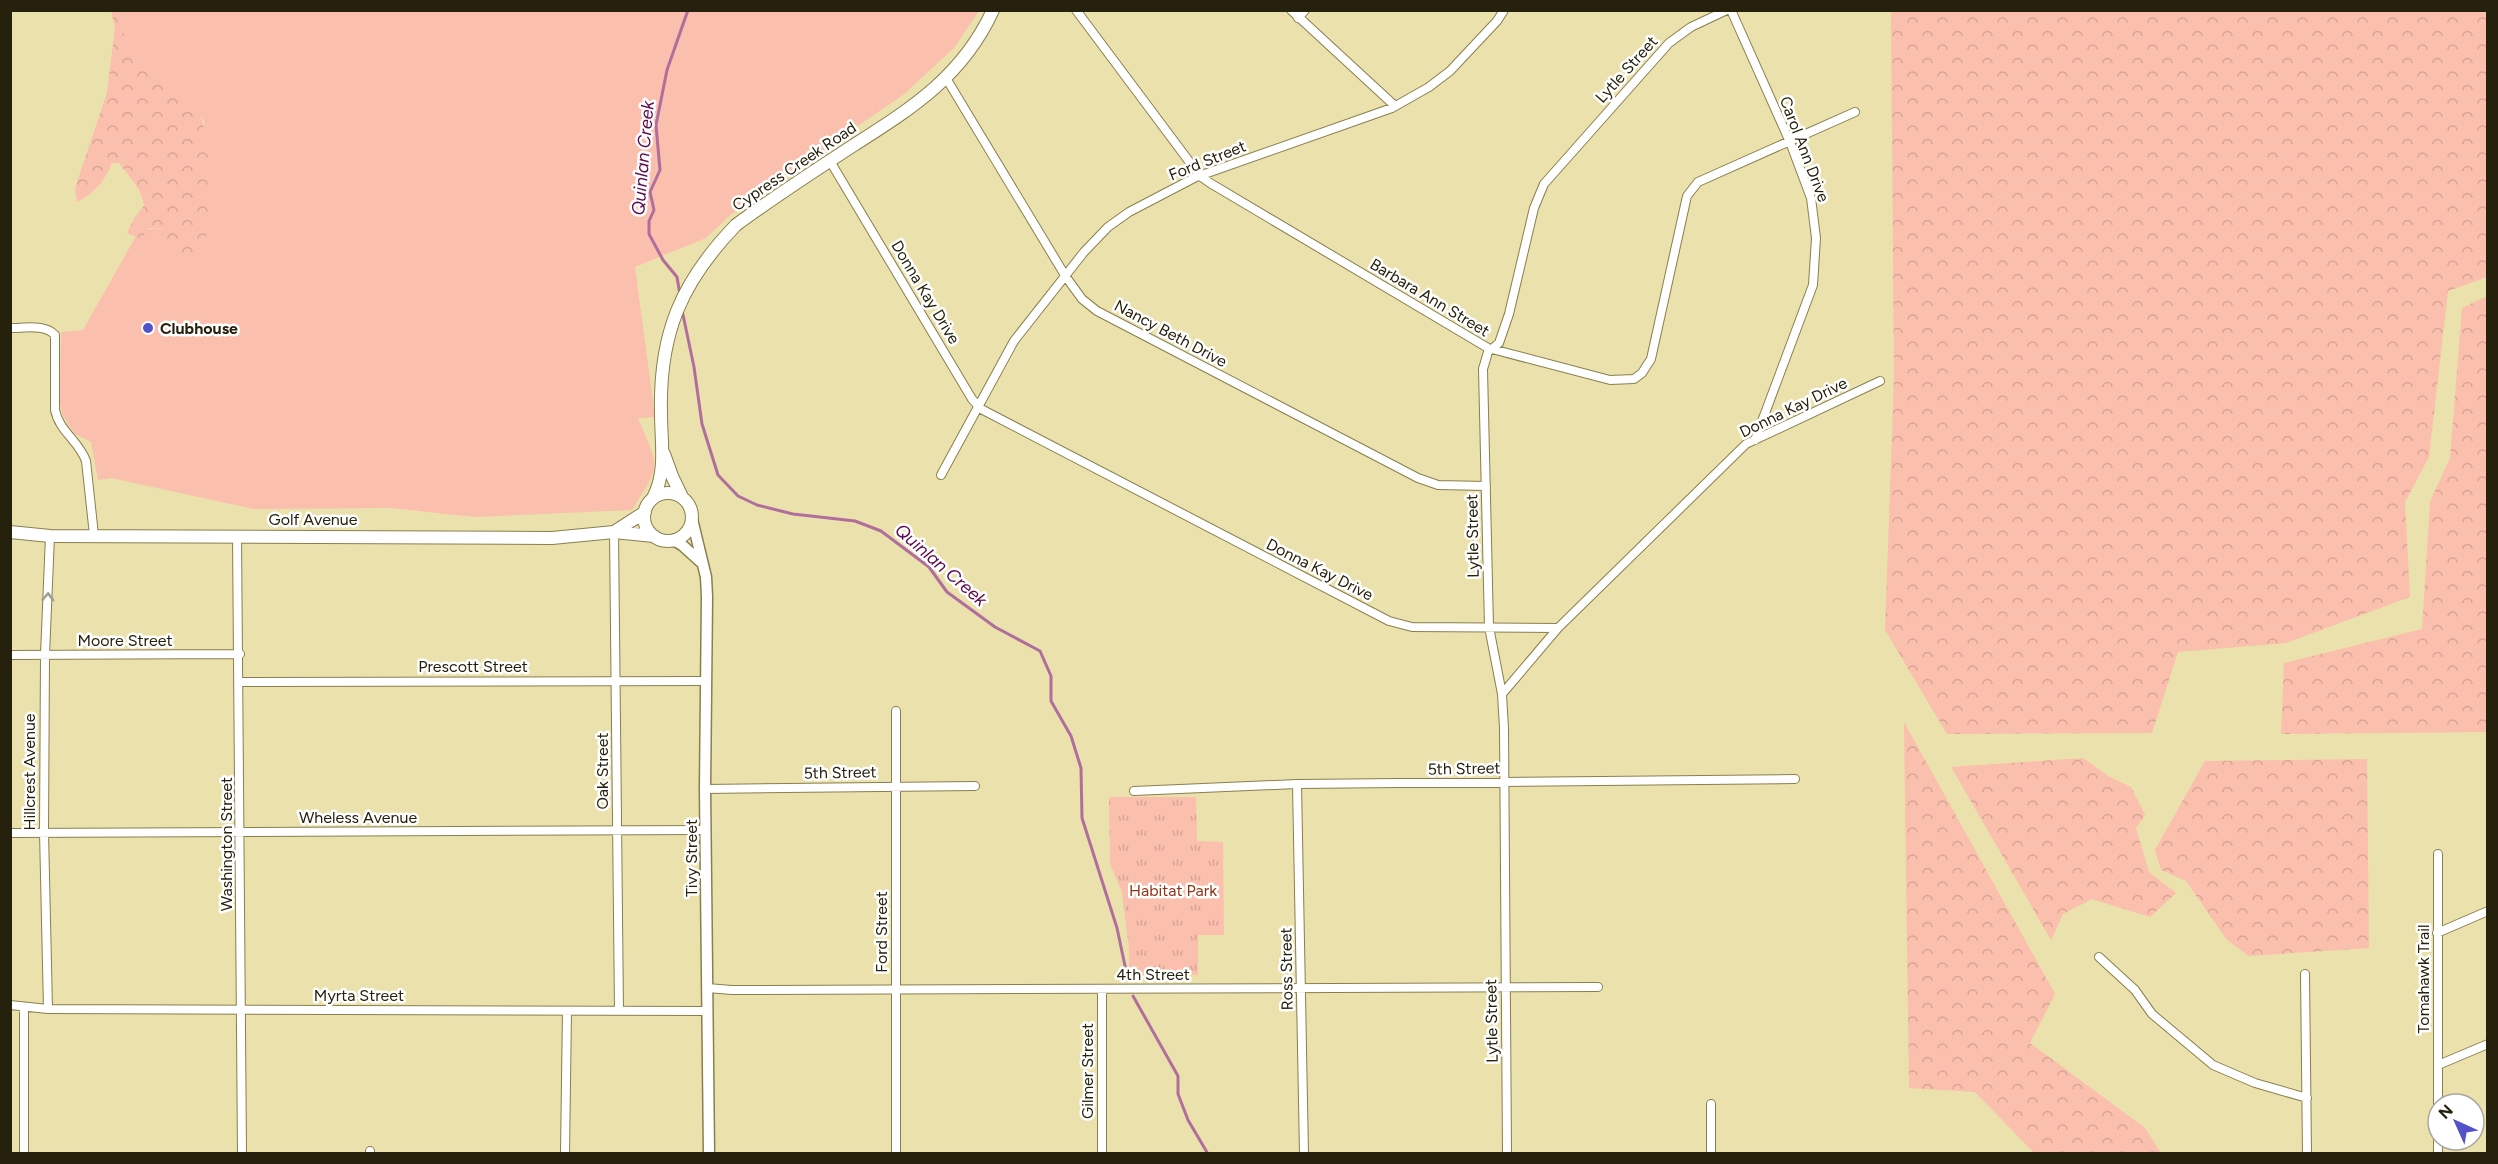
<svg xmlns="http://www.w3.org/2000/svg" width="2498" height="1164" font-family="Figtree,sans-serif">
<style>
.grass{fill:#fbbfad}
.forest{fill:url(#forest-crowns)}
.park{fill:url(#park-tufts)}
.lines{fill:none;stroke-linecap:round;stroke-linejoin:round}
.stream{stroke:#b06e9d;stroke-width:3}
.minor-casing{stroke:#897f4e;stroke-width:10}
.tertiary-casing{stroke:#897f4e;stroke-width:13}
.secondary-casing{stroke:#897f4e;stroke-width:14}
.minor{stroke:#fff;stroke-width:8}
.tertiary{stroke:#fff;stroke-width:10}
.secondary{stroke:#fff;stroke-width:12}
.oneway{stroke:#9d9b92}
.poi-dot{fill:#5352c9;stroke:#fff;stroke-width:2}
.labels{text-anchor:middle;stroke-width:5;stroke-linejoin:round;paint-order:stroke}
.street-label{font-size:16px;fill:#25210c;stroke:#fff}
.poi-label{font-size:16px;font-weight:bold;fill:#25210c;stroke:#fff;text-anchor:start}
.park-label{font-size:16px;fill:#923413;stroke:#fff}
.water-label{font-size:18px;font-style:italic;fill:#5e0b4d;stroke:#fff}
</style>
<defs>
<pattern id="forest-crowns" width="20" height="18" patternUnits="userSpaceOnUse" patternTransform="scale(1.5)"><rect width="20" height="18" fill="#fbbfad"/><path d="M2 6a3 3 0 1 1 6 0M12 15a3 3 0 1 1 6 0" fill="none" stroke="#d7a494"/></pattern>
<pattern id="park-tufts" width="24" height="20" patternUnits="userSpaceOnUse" patternTransform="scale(1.5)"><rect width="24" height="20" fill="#fbbfad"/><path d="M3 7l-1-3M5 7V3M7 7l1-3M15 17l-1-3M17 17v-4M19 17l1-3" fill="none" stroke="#d7a494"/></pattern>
</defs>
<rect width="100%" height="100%" fill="#ebe1ac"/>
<!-- grass -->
<path class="grass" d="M 114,11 L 979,11 L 954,48 L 903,95 L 757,195 L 728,217 L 706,238 L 635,267 L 655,417 L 638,418 C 659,468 662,463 632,510 L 475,517 L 390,508 L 254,509 L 111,478 L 98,480 L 91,442 L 75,434 L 62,414 L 60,402 L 61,332 L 83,330 L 140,229 L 207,230 L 204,120 L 120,45 Z"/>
<!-- forest -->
<path class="forest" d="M 111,11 L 121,11 L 124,37 L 142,55 L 190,96 L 197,105 L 214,159 L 208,185 L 212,218 L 205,240 L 193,253 L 178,259 L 172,256 L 163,229 L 148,228 L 142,239 L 127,233 L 135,217 L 144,206 C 142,188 129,177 119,163 L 112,163 C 104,182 95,193 77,202 L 75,188 L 107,93 L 115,27 Z
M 1891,11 L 2487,11 L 2487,277 L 2448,291 L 2429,457 L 2405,502 L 2410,597 L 2286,643 L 2178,652 L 2152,733 L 1947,734 L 1885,630 L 1894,379 Z
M 2487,296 L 2487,732 L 2281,734 L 2284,663 L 2422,629 L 2430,502 L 2450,458 L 2462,308 Z
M 1904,722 L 2055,994 L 2030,1043 L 2145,1128 L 2161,1153 L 2034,1153 L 1975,1092 L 1909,1088 Z
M 2083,758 L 2108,776 L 2131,787 L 2145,815 L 2136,828 L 2149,872 L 2176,893 L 2150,917 L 2092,899 L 2063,914 L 2051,940 L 1951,767 Z
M 2367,759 L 2369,948 L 2249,956 L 2227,940 L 2186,881 L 2161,870 L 2155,850 L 2205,761 Z"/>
<!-- park -->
<path class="park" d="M 1109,797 L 1196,797 L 1197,841 L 1223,842 L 1224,935 L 1198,935 L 1198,975 L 1129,975 L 1129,949 L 1122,892 L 1110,864 Z"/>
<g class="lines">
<!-- stream -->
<path class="stream" d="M 680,295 L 677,277 L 663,260 L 649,234 L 649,221 L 654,210 L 650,192 L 660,170 L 656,125 L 667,70 L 688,10
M 682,310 L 694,367 L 702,424 L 718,475 L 738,496 L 757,505 L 793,514 L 855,521 L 881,531 L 929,567 L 947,592 L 995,627 L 1040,651 L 1051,676 L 1051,701 L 1071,736 L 1081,768 L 1082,818 L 1117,928 L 1128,980
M 1133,996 L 1178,1076 L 1178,1094 L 1188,1120 L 1208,1154"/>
<!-- minor casing -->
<g class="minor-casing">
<path id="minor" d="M 1076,10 L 1200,176 L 1210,183 L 1488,348 L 1610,380 L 1634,379 L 1642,373 L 1651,359 L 1687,196 L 1698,182 L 1855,112
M 1291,10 L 1395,106
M 1731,10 L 1790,142 L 1811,198 L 1816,238 L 1813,285 L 1755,440
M 1298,18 L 1305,10
M 946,78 L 1066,277 L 1082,299 L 1097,311 L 1418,478 L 1438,485 L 1486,486
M 830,161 L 972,399 L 981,409 L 1389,621 L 1412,627 L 1558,628 L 1746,444 L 1880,381
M 10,328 C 25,328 45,324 55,335 L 55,410 C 59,431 79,441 86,461 L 94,535
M 941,475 L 1014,341 L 1084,252 L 1108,227 L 1129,212 L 1196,177 L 1392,108 L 1429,87 L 1450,71 L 1497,21 L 1504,10
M 614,532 L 619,1011
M 237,535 L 242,1154
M 10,655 L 240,654
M 240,682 L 706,681
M 1502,694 L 1558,628
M 896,711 L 896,1154
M 1297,784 L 1304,1154
M 705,789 L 975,786
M 1134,791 L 1297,784 L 1795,779
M 10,833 L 706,830
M 2438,854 L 2438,1104
M 2437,933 L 2488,911
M 2099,957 L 2135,990 L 2152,1014 L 2213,1065 L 2255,1083 L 2307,1098
M 2305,974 L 2307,1154
M 707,988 L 732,990 L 1598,987
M 10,1005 L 48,1009 L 707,1011
M 24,1008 L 24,1154
M 48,1009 L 44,832 L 45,655 L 50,536
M 2438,1065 L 2488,1044
M 1711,1104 L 1711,1154
M 2438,1140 L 2438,1154
M 370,1151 L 370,1154
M 565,1154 L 567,1011
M 1102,1154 L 1102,989
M 1507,1154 L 1504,728 L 1502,694 L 1489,627 L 1483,369 L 1488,352 L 1499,343 L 1509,314 L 1534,208 L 1544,184 L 1669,43 L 1691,27 L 1727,10"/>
</g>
<!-- tertiary casing -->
<g class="tertiary-casing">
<path id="tertiary" d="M 692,519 L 706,577 L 707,597 L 705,789 L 709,1154
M 673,540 L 682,545 L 702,563"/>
</g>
<!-- secondary casing -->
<g class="secondary-casing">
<path id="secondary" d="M 664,454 L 672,476 L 682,497
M644 517a24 24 0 1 1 48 0a24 24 0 1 1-48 0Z
M 653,498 C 667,471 661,443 661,413 C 659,334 681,282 736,225 C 774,197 814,171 854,145 C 912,108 963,76 993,10
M 10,532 L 50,536 L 552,538 L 614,532 L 654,536
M 614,532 L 645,512"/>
</g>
<!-- minor -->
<use href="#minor" class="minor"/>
<!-- tertiary -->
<use href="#tertiary" class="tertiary"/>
<!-- secondary -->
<use href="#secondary" class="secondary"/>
</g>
<!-- one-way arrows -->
<defs><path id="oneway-chevron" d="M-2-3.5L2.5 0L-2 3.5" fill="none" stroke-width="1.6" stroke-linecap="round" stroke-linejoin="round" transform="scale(1.5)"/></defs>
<use class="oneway" href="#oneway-chevron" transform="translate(48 597) rotate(-88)"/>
<!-- markers -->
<circle class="poi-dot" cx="148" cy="328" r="6"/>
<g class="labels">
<!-- street labels -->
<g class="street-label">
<text transform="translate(1626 69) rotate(-48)" y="6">Lytle Street</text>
<text transform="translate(1805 149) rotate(69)" y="6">Carol Ann Drive</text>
<text transform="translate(1207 160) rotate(-22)" y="6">Ford Street</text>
<text transform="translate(794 166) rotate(-34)" y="6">Cypress Creek Road</text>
<text transform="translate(926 292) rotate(59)" y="6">Donna Kay Drive</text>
<text transform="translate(1430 297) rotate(31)" y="6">Barbara Ann Street</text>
<text transform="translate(1171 333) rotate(28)" y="6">Nancy Beth Drive</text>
<text transform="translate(1793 407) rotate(-26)" y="6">Donna Kay Drive</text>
<text x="313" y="525">Golf Avenue</text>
<text transform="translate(1472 536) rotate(-91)" y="6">Lytle Street</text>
<text transform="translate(1320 569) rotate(27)" y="6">Donna Kay Drive</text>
<text x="125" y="646">Moore Street</text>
<text x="473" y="672">Prescott Street</text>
<text transform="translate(1464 768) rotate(-1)" y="6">5th Street</text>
<text transform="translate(602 771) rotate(-90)" y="6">Oak Street</text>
<text transform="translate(29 772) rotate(-90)" y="6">Hillcrest Avenue</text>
<text transform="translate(840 772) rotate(-1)" y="6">5th Street</text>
<text x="358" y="823">Wheless Avenue</text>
<text transform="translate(226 844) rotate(-90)" y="6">Washington Street</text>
<text transform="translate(691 858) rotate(-90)" y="6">Tivy Street</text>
<text transform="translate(881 932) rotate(-90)" y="6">Ford Street</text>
<text transform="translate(1286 969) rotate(-91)" y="6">Ross Street</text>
<text x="1153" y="980">4th Street</text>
<text transform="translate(2423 979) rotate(-90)" y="6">Tomahawk Trail</text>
<text x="359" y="1001">Myrta Street</text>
<text transform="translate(1491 1021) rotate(-91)" y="6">Lytle Street</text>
<text transform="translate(1087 1071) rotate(-90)" y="6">Gilmer Street</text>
</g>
<!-- poi labels -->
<g class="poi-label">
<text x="160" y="334">Clubhouse</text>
</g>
<!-- park labels -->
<g class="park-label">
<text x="1173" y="896">Habitat Park</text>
</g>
<!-- water labels -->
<g class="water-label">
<text transform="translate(643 158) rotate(-85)" y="6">Quinlan Creek</text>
<text transform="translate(941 565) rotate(41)" y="6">Quinlan Creek</text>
</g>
</g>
<!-- border -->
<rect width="2498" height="1164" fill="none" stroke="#25210c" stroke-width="24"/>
<!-- north arrow -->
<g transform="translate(2456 1122) rotate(315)"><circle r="28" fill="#ffffff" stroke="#a8a69e" stroke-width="1.5"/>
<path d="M0-4.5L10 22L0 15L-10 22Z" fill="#5352c9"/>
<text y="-9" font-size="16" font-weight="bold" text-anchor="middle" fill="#25210c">N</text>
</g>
</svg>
